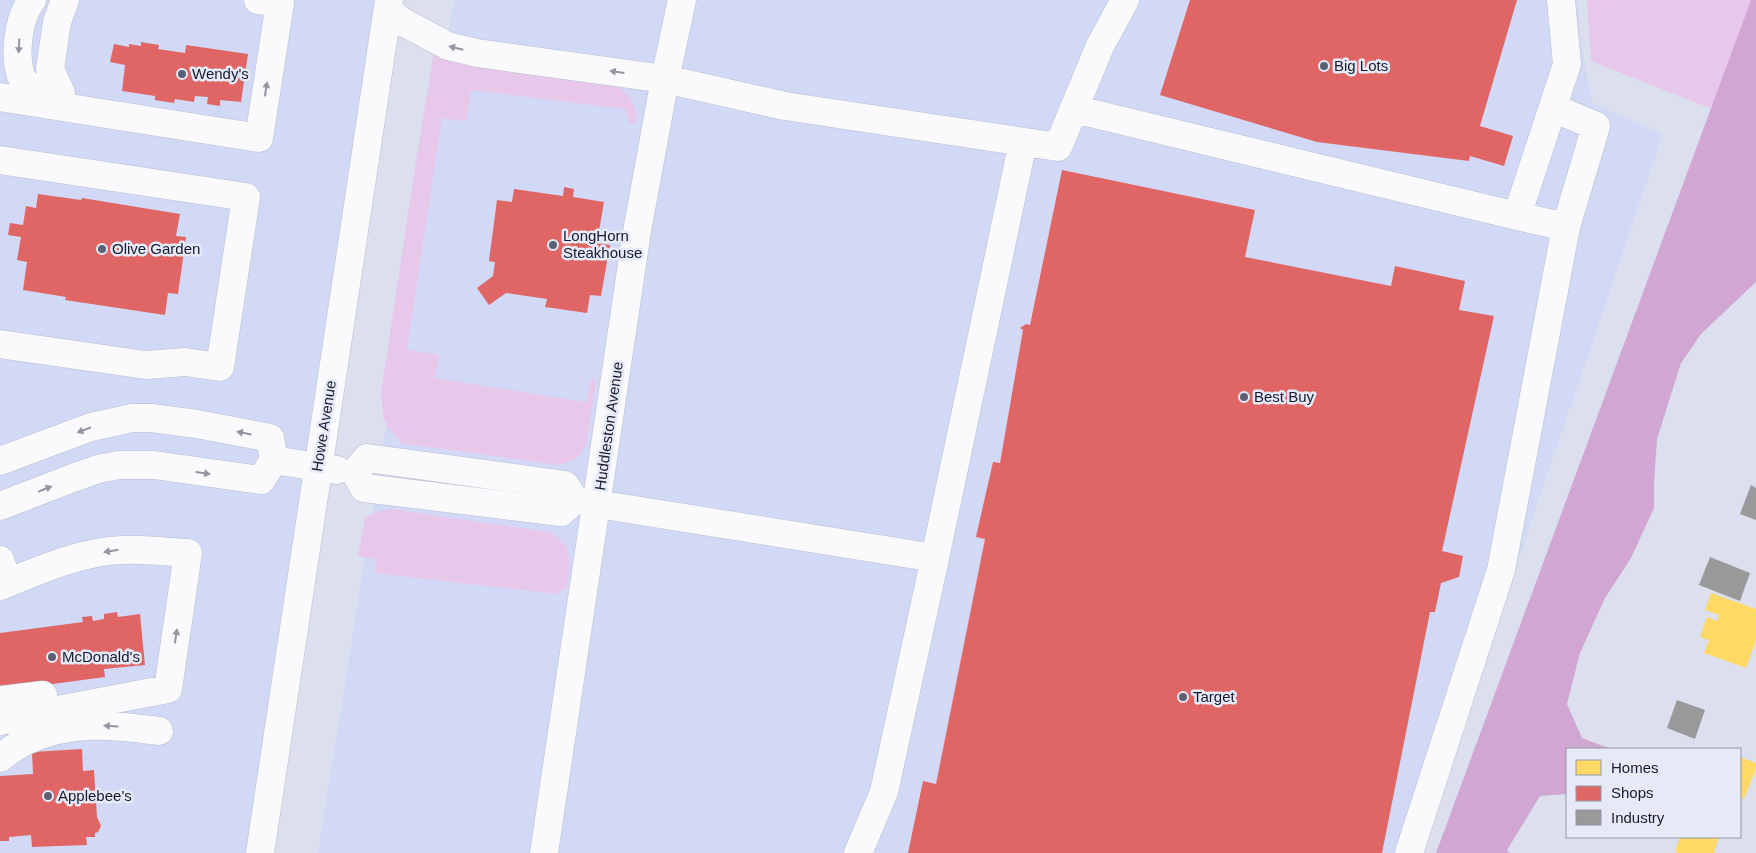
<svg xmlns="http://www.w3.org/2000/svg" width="1756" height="853" font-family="Arial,sans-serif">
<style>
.built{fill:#d2d9f6}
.green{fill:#e8c8ea}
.forest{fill:#d1a6d2}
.homes{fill:#ffd966}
.shops{fill:#e06666}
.industry{fill:#999}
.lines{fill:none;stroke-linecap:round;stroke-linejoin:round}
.minor-casing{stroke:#b8bdce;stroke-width:29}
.minor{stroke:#fafafc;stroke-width:28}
.oneway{fill:#9396a1}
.poi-dot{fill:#5b6073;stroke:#e6eaf6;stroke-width:2}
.labels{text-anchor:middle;stroke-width:5;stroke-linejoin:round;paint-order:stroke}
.poi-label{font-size:15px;fill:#161b31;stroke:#e6eaf6;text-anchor:start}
.street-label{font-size:15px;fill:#161b31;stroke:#e6eaf6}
</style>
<rect width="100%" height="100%" fill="#dce0ee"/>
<!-- built -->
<path class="built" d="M 0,0 L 389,0 L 260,853 L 0,853 Z
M 454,0 L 1578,0 L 1581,41 L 1592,103 L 1663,134 L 1419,853 L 318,853 Z"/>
<!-- green -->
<path class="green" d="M 1587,0 L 1752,0 L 1712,109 L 1591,61 Z
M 434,52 L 612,81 C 626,92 639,103 636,123 L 629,124 L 625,109 L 471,90 L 467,119 L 463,121 L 442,118 L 407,350 L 437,354 L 439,357 L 435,378 L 586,402 L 590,381 L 594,379 L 596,381 L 586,446 L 579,456 L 572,461 L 558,465 L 400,443 L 400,441 C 381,421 384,420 381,393 L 416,161 Z
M 392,509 L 550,532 C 576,548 571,564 566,590 L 562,590 L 557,594 L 375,573 L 376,559 L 358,556 L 365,518 L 376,512 Z"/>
<!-- forest -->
<path class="forest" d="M 1751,0 L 1756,0 L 1756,282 L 1701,334 L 1681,363 L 1657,439 L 1654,482 L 1654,508 L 1631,558 L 1605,598 L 1580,653 L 1567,704 L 1582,738 L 1611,749 L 1567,749 L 1567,794 L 1540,796 L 1507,850 L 1510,853 L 1436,853 Z"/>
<!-- homes -->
<path class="homes" d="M 1711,593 L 1756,609 L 1756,641 L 1746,668 L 1704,653 L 1709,640 L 1700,637 L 1707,617 L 1717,621 L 1719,615 L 1705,610 Z
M 1740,757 L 1756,763 L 1756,769 L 1744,799 L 1740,798 Z
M 1680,837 L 1719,837 L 1714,853 L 1679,853 L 1675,852 Z"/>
<!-- shops -->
<path class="shops" d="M 1190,0 L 1517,0 L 1480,126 L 1513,136 L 1504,166 L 1470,156 L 1469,161 L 1317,142 L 1160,95 Z
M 141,42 L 159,45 L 158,49 L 185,53 L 186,45 L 248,54 L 241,102 L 220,100 L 220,106 L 207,104 L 208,97 L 195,96 L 194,102 L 175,99 L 174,103 L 155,100 L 155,96 L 122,91 L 125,65 L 110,62 L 114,44 L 129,47 L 129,44 L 141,46 Z
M 1062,170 L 1255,210 L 1245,257 L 1391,286 L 1395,266 L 1465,281 L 1459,310 L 1494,316 L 1442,551 L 1463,556 L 1459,577 L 1441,583 L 1435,612 L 1430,612 L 1382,853 L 908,853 L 923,781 L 936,784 L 985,539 L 976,537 L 993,462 L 1000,463 L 1023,330 L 1020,328 L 1026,324 L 1030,325 Z
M 564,187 L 574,189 L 573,197 L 604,202 L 597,243 L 610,245 L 601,296 L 590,295 L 587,313 L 545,307 L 547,299 L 506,293 L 489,305 L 477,288 L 493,276 L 495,262 L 489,261 L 497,200 L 512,202 L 514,189 L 563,196 Z
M 38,194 L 81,200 L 82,198 L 180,214 L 176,236 L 186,237 L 178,294 L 168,293 L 165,315 L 65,300 L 66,297 L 23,290 L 27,262 L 17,260 L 21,237 L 8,235 L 10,223 L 23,225 L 26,206 L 36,208 Z
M 117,612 L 118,617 L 140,614 L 145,665 L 104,669 L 105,677 L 0,691 L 0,633 L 83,622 L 82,617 L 92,616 L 93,621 L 104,619 L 104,614 Z
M 82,749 L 83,771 L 94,770 L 97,817 L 101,826 L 98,832 L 95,833 L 95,837 L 86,837 L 87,845 L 32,847 L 31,835 L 9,837 L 9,841 L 0,841 L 0,776 L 33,774 L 32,752 Z"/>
<!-- industry -->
<path class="industry" d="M 1751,485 L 1756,488 L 1756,520 L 1740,514 Z
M 1710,557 L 1750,573 L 1740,601 L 1699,585 Z
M 1677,700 L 1705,710 L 1695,739 L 1667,728 Z"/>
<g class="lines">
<!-- minor casing -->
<g class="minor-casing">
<path id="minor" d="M 32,0 C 18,18 14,54 21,76 C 23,81 27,84 31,88 L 57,92
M 388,11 L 403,22 L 448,46 L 477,53 L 665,79 L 785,106 L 1058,147 L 1100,46 L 1125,0
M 61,93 L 50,69 L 57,22 L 65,0
M 0,97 L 259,138 L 280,3 L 258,0
M 1074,109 L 1517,216 L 1567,64 L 1561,0
M 0,160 L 246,197 L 220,367 L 185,362 L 146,365 L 0,344
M 1517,216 L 1566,227 L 1596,126 L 1553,108
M 367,458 L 565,485 L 575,500 L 561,512 L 364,488 L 355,472 Z
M 274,460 L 337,470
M 0,461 L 91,427 L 132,418 L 151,418 L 197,424 L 270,438 L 274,460 L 261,480 L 154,465 L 119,465 L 98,469 L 70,479 L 0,506
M 597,504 L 935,558 L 1023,142
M 0,560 L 8,583
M 0,586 C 37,571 82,551 122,550 C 144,549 167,552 188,553 L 168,689 L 0,721
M 0,700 L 43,695
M 0,758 C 8,752 17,745 26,741 C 71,720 112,725 159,731
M 260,853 L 389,0
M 544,853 L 637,231 L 665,79 L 682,0
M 858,853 L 884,792 L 935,558
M 1409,853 L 1501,570 L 1566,227"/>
</g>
<!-- minor -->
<use href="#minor" class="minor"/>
</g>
<!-- one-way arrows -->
<defs><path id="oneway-solid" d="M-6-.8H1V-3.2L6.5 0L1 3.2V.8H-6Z" transform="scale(1.25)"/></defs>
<g class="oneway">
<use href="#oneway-solid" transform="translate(19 46) rotate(93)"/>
<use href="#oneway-solid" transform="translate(456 48) rotate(-166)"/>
<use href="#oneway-solid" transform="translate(617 72) rotate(-172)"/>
<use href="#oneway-solid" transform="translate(266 89) rotate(-81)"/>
<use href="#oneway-solid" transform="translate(84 430) rotate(159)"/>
<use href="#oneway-solid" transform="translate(244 433) rotate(-169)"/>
<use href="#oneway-solid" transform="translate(203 473) rotate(8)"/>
<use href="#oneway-solid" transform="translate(45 489) rotate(-22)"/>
<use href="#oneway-solid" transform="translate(111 551) rotate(171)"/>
<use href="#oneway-solid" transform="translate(176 636) rotate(-81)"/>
<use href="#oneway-solid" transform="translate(111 726) rotate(-176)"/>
</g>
<!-- markers -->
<g class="poi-dot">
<circle cx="1324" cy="66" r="5"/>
<circle cx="182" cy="74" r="5"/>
<circle cx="553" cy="245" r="5"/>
<circle cx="102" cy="249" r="5"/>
<circle cx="1244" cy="397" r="5"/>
<circle cx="52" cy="657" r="5"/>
<circle cx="1183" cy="697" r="5"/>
<circle cx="48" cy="796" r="5"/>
</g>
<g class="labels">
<!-- poi labels -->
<g class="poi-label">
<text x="1334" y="71">Big Lots</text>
<text x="192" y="79">Wendy's</text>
<text x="563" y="241">LongHorn<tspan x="563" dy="17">Steakhouse</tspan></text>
<text x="112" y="254">Olive Garden</text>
<text x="1254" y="402">Best Buy</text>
<text x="62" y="662">McDonald's</text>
<text x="1193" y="702">Target</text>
<text x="58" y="801">Applebee's</text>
</g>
<!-- street labels -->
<g class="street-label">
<text transform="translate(324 426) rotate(-81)" y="5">Howe Avenue</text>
<text transform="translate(609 426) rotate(-82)" y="5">Huddleston Avenue</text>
</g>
</g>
<!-- legend -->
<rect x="1566" y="748" width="175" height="90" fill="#e6eaf6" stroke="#9397a7"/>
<rect x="1576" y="760" width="25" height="15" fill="#ffd966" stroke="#9397a7"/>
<text x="1611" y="773" font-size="15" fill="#161b31">Homes</text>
<rect x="1576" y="786" width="25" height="15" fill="#e06666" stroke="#9397a7"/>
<text x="1611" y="798" font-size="15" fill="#161b31">Shops</text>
<rect x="1576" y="810" width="25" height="15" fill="#999999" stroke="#9397a7"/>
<text x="1611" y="823" font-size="15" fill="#161b31">Industry</text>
</svg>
